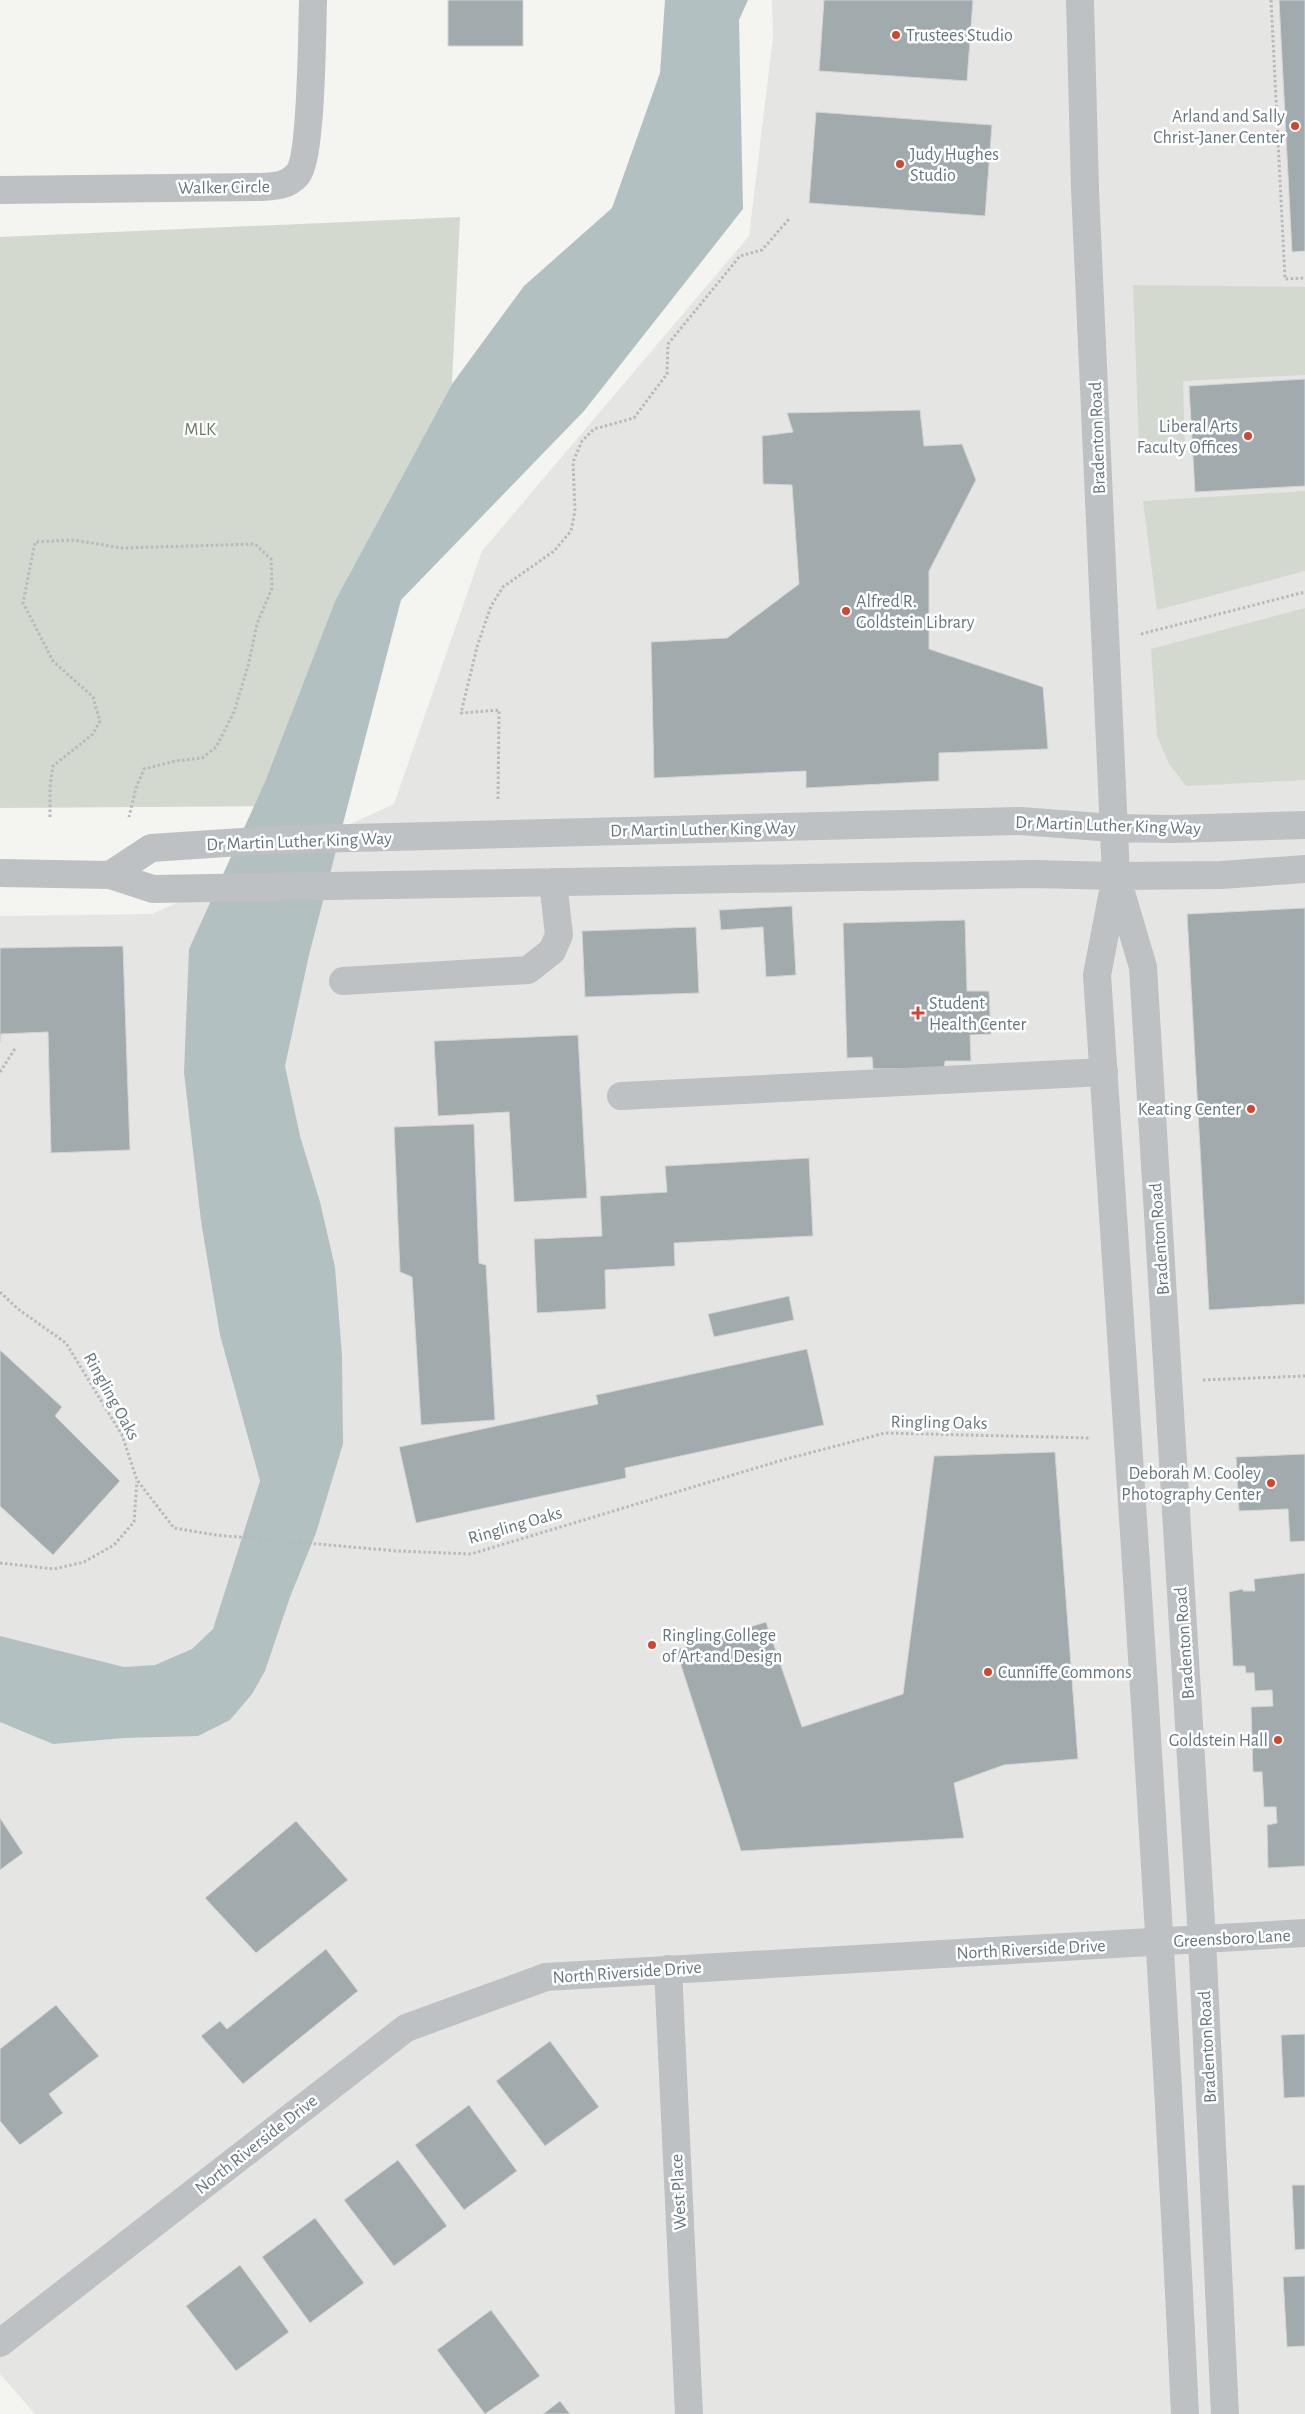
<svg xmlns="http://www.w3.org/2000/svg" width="1305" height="2414" font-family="'Alegreya Sans',sans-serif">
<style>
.built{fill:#e5e5e4}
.green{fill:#d4d9d0}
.water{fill:#b3c0c2}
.building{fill:#a1abae;stroke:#d5d5d3}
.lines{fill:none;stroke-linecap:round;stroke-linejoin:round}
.path{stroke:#b7babc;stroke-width:3;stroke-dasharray:2.5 2.5;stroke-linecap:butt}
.minor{stroke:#bdc1c4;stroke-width:28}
.poi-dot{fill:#d44530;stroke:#fff;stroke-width:2}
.labels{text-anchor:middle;stroke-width:5;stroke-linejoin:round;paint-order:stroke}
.poi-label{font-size:18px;fill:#65767f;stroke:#fff;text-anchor:start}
.street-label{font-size:18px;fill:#65767f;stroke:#fff}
.park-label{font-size:18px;fill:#6a7764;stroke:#fff}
</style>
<rect width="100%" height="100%" fill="#f4f4f0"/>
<!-- built -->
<path class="built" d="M 772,0 L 1305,0 L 1305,2414 L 35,2414 L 0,2374 L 0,916 L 152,914 L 394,804 L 482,551 L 749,236 L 773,37 Z"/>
<!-- green -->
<path class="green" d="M 460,217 L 452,384 L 336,599 L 282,806 L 0,808 L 0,237 Z
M 1133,285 L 1305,287 L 1305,375 L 1183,381 L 1185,445 L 1139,448 Z
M 1305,491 L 1305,571 L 1157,610 L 1143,501 Z
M 1305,608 L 1305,780 L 1186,786 L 1169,764 L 1157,736 L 1151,649 Z"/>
<!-- water -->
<path class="water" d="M 665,0 L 748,0 L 739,20 L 743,209 L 584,411 L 401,600 L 309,955 L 285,1066 L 300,1136 L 320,1202 L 335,1267 L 342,1355 L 343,1444 L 316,1533 L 290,1597 L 265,1671 L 252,1694 L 230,1720 L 198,1736 L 124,1738 L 53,1744 L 0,1722 L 0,1636 L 124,1667 L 155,1665 L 192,1649 L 213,1629 L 260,1481 L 220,1335 L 201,1221 L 184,1072 L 189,949 L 265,782 L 336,599 L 452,384 L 524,286 L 612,208 L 660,73 Z"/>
<!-- building -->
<path class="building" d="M 448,0 L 523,0 L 523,46 L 448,46 Z
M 824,0 L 973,0 L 967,81 L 819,71 Z
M 1279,0 L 1305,0 L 1305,251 L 1292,252 Z
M 816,112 L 992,125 L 985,216 L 809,203 Z
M 1305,379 L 1305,486 L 1195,492 L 1189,386 Z
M 920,410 L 924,446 L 962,444 L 976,480 L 929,571 L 929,649 L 1043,687 L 1048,749 L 939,753 L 939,781 L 806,788 L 806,771 L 654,778 L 651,642 L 727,638 L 799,584 L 792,485 L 763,484 L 762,436 L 793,432 L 787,413 Z
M 792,906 L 796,975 L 766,977 L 763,927 L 721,930 L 719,910 Z
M 1305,908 L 1305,1304 L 1209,1310 L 1187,914 Z
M 965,920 L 967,991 L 989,991 L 991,1034 L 970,1035 L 971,1061 L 945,1061 L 944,1068 L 873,1069 L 872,1057 L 847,1058 L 843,923 Z
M 696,927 L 699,993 L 585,997 L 582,931 Z
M 123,946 L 130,1150 L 51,1153 L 48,1032 L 1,1034 L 0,1042 L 0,948 Z
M 578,1035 L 587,1198 L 514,1202 L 509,1112 L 438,1116 L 434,1041 Z
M 474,1124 L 479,1263 L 486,1265 L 495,1420 L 421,1425 L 412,1277 L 400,1272 L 394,1127 Z
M 809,1158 L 813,1236 L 674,1243 L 675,1266 L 605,1270 L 606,1309 L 537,1313 L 534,1239 L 602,1236 L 600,1196 L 667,1192 L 665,1166 Z
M 789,1296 L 794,1320 L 714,1337 L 708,1314 Z
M 807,1349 L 824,1425 L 625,1468 L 626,1478 L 416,1523 L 399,1447 L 598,1404 L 596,1395 Z
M 0,1350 L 62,1407 L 55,1416 L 120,1481 L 53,1555 L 0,1506 Z
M 1055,1452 L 1078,1759 L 1004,1765 L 954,1783 L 964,1838 L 741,1851 L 676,1650 L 766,1622 L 802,1727 L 903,1694 L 934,1456 Z
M 1305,1454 L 1305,1541 L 1290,1542 L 1288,1509 L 1239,1511 L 1236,1457 Z
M 1305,1573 L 1305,1866 L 1268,1868 L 1267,1825 L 1277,1823 L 1276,1807 L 1264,1807 L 1262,1772 L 1253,1772 L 1251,1707 L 1273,1706 L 1272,1690 L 1255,1691 L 1254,1673 L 1246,1673 L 1245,1666 L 1233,1666 L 1229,1592 L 1243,1589 L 1243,1591 L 1255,1591 L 1254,1579 Z
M 0,1818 L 23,1853 L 0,1870 Z
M 296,1821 L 348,1880 L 256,1953 L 205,1898 Z
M 326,1949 L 358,1991 L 243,2084 L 201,2036 L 220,2021 L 227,2029 Z
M 56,2005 L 99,2056 L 49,2094 L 63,2113 L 20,2145 L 0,2121 L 0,2049 Z
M 1305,2034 L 1305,2097 L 1284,2098 L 1281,2035 Z
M 550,2041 L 599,2107 L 545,2146 L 496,2081 Z
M 469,2105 L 517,2171 L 464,2210 L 415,2145 Z
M 398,2160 L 447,2226 L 394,2266 L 344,2200 Z
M 1292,2185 L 1305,2185 L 1305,2249 L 1295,2250 Z
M 315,2218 L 364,2283 L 310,2323 L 262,2257 Z
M 240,2265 L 289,2332 L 236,2371 L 186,2306 Z
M 1305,2276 L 1305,2346 L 1287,2347 L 1283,2277 Z
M 491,2310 L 540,2376 L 485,2414 L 437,2350 Z
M 560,2401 L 570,2414 L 543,2414 Z"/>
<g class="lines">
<!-- path -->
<path class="path" d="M 1271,0 L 1285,279 L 1305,278
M 1141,634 L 1305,592
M 498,799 L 499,710 L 461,713 L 477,647 L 491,606 L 503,587 L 554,551 L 571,531 L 575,511 L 573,462 L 582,441 L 594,429 L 634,418 L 667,374 L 668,344 L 740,256 L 762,250 L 789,219
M 50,817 L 50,787 L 53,766 L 93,734 L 100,721 L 93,697 L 53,661 L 23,603 L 35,542 L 73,540 L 122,548 L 255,544 L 271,559 L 272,588 L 257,624 L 248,666 L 234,712 L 216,747 L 202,758 L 175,761 L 144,769 L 136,788 L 129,817
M 0,1072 L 16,1047
M 0,1292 L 18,1309 L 66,1343 L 122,1435 L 137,1480 L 174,1528 L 216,1535 L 397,1551 L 471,1554 L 779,1461 L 885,1433 L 1091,1438
M 1203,1380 L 1305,1376
M 0,1563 L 54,1569 L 84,1562 L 114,1545 L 134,1522 L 137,1481"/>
<!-- minor -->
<path class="minor" d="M 1080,0 L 1085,189 L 1116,876 L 1097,975 C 1129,1455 1162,1934 1185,2414
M 0,190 L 262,187 C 276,186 287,186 297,175 C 312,159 312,28 313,0
M 0,873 L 110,875 L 153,889 L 1035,874 L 1116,876 L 1221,875 L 1305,869
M 110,875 L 151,848 L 271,840 L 1020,821 L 1113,828 L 1173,829 L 1305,825
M 1117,879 L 1143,967 L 1202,1939 L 1225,2414
M 343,981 L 528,970 L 552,951 L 559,935 L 553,882
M 621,1096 L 1104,1072
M 668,1969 L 689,2414
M 0,2343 L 406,2028 L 546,1977 L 1305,1933"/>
</g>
<!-- markers -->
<g class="poi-dot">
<circle cx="896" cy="35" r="5"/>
<circle cx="1295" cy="126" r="5"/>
<circle cx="900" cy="164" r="5"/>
<circle cx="1248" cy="436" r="5"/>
<circle cx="846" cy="611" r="5"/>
<path d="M915.5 1005.5h5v5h5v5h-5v5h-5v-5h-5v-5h5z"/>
<circle cx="1251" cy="1109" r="5"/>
<circle cx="1271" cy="1483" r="5"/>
<circle cx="652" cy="1645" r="5"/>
<circle cx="988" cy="1672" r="5"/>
<circle cx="1278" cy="1740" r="5"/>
</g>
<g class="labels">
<!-- poi labels -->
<g class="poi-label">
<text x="906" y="41">Trustees Studio</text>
<text x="1285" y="122" text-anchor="end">Arland and Sally<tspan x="1285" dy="21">Christ-Janer Center</tspan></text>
<text x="910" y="160">Judy Hughes<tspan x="910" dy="21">Studio</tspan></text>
<text x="1238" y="432" text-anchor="end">Liberal Arts<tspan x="1238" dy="21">Faculty Offices</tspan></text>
<text x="856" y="607">Alfred R.<tspan x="856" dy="21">Goldstein Library</tspan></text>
<text x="929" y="1009">Student<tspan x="929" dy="21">Health Center</tspan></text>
<text x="1241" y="1115" text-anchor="end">Keating Center</text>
<text x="1261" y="1479" text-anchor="end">Deborah M. Cooley<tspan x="1261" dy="21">Photography Center</tspan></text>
<text x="662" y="1641">Ringling College<tspan x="662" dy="21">of Art and Design</tspan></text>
<text x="998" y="1678">Cunniffe Commons</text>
<text x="1268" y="1746" text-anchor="end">Goldstein Hall</text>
</g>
<!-- street labels -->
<g class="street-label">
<text transform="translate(224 187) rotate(-1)" y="6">Walker Circle</text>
<text transform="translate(1097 438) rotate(-92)" y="6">Bradenton Road</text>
<text transform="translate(1108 825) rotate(2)" y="6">Dr Martin Luther King Way</text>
<text transform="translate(703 829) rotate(-1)" y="6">Dr Martin Luther King Way</text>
<text transform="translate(299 841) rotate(-2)" y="6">Dr Martin Luther King Way</text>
<text transform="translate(1159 1239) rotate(-94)" y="6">Bradenton Road</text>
<text transform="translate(112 1396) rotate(61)" y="6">Ringling Oaks</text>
<text transform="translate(939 1422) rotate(1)" y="6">Ringling Oaks</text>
<text transform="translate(515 1525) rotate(-16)" y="6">Ringling Oaks</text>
<text transform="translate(1184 1643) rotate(-94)" y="6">Bradenton Road</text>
<text transform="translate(1232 1938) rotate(-3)" y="6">Greensboro Lane</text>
<text transform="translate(1031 1949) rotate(-3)" y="6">North Riverside Drive</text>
<text transform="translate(627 1972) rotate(-4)" y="6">North Riverside Drive</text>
<text transform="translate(1207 2047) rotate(-93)" y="6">Bradenton Road</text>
<text transform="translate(256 2144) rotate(-38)" y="6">North Riverside Drive</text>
<text transform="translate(678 2192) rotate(-93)" y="6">West Place</text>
</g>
<!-- park labels -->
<g class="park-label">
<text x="200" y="435">MLK</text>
</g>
</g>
</svg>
